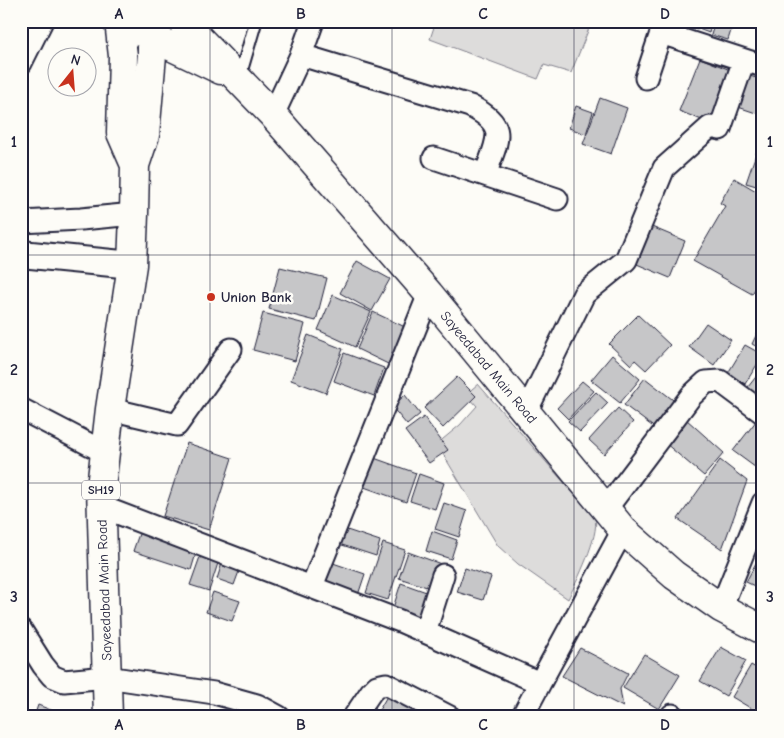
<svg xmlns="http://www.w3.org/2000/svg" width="784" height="738" font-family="'Comic Neue',sans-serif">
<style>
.green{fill:#dddcdb;stroke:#807f8b}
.building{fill:#c6c6c8;stroke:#22223b}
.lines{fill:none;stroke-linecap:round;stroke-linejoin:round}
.service-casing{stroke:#22223b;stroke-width:15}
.minor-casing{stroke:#22223b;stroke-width:25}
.tertiary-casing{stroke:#22223b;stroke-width:30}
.secondary-casing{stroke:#22223b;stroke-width:31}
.primary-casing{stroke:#22223b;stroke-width:31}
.service{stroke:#fdfcf7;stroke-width:11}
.minor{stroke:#fdfcf7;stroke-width:21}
.tertiary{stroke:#fdfcf7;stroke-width:26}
.secondary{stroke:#fdfcf7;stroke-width:28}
.primary{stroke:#fdfcf7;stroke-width:28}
.grid{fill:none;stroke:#22223b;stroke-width:1;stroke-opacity:0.55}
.poi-dot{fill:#c8321e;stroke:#fdfcf7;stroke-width:2}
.labels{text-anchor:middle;stroke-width:5;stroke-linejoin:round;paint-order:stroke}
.shield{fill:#fdfcf7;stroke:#646373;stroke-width:1}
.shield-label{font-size:12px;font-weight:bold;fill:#22223b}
.poi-label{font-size:14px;font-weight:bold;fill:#22223b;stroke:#fdfcf7;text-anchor:start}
.street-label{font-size:14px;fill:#22223b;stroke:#fdfcf7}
.neatline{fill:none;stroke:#22223b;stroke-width:2}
.grid-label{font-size:16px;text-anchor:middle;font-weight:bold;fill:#22223b}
</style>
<rect width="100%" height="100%" fill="#fdfcf7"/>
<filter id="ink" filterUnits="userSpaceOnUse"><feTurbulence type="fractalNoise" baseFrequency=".02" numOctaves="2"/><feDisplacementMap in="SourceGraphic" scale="10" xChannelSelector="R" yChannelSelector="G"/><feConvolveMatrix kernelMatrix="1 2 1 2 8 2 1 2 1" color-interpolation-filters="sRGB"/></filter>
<g filter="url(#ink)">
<!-- green -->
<path class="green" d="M 436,21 L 592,21 L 571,73 L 544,65 L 538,79 L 430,39 Z
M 478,384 L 595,518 C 600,535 576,583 568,599 L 518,564 L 498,546 L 437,444 L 460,425 L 477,406 L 466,394 Z"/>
<!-- building -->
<path class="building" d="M 695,21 L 712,21 L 709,33 L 693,27 Z
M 715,21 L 734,21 L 728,40 L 711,35 Z
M 700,58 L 738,73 L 717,126 L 679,111 Z
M 743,74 L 763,80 L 762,115 L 732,105 Z
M 600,98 L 627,108 L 611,154 L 583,144 Z
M 576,106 L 593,112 L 586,134 L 569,128 Z
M 759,145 L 763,146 L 763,188 L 746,183 Z
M 734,178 L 763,195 L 763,275 L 752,294 L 693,261 L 725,206 L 720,203 Z
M 647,225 L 685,241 L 670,278 L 632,262 Z
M 357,261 L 390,279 L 372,311 L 340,293 Z
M 280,267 L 327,278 L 316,321 L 269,309 Z
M 333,295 L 371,312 L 355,347 L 318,330 Z
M 373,312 L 405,327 L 388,364 L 357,349 Z
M 263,313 L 305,324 L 295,361 L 253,350 Z
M 638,315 L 670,345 L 646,370 L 635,360 L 631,365 L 609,344 Z
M 763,321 L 763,350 L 752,344 Z
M 706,323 L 731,340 L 714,365 L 689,347 Z
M 308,335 L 343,349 L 326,393 L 291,380 Z
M 745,345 L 763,355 L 745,384 L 728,373 Z
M 344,353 L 384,368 L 374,396 L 334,381 Z
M 612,355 L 640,379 L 620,403 L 591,380 Z
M 763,368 L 763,406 L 744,392 Z
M 457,377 L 476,396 L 443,428 L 424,408 Z
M 645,378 L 677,403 L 656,429 L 624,405 Z
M 582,381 L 594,391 L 568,419 L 557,408 Z
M 596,392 L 608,403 L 580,432 L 568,421 Z
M 405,395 L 420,414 L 407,425 L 392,407 Z
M 618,408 L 633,422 L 604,454 L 589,440 Z
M 760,416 L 763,418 L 763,473 L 733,451 Z
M 424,417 L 448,450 L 429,463 L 405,431 Z
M 686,419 L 724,453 L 704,476 L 665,443 Z
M 187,443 L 232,458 L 209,530 L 163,516 Z
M 374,458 L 416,473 L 406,502 L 364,487 Z
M 720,460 L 747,481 L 722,549 L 678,519 Z
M 419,474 L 444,483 L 435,509 L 410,501 Z
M 444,503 L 467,511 L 459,537 L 435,529 Z
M 344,529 L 380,541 L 376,556 L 339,544 Z
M 140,531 L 197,550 L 191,570 L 133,551 Z
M 432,531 L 457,540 L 451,559 L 426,551 Z
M 763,542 L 763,590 L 746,582 L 759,557 L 756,556 Z
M 383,543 L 405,550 L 388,600 L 366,593 Z
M 408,552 L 441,564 L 433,589 L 399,578 Z
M 201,554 L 219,560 L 209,591 L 190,585 Z
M 223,560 L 241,566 L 234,585 L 217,579 Z
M 333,563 L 365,574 L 358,595 L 325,584 Z
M 465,568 L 491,577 L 483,600 L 457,592 Z
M 401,583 L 432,594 L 423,618 L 393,608 Z
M 213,592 L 240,601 L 232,621 L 206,612 Z
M 721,647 L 746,661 L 726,696 L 700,681 Z
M 580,648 L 628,673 L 620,689 L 623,707 L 562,676 Z
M 644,654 L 680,675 L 659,709 L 623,688 Z
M 751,665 L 763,672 L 762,715 L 732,697 Z
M 390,691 L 444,717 L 375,717 Z
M 38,705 L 69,717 L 34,717 Z"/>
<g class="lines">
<!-- service casing -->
<g class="service-casing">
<path id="service" d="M 239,79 L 256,21"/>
</g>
<!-- minor casing -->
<g class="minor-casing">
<path id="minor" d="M 661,33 L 763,66
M 301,55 L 470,106 C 510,126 497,140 485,175
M 21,63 L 42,21
M 646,78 L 665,21
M 273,115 L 301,55 L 313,21
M 434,158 L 557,199
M 21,222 L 81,219 L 134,214
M 21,409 L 104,452
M 110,409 L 177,425 L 231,349
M 526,412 L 584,294 L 626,260 L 664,168 L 710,127 L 720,129 L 744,60
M 102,507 L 400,621 L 540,683 L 522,717
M 606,509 L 691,396 L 706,382 L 720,381 L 763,413
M 312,586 L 429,294
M 721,608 L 763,503
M 21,630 L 43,665 L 52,676 L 64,681 L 107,677 L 214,693 L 257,705 L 279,717
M 425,632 L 443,575
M 540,683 L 623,530
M 354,717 L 371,692 L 377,686 L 386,684 L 450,717
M 671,717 L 672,715"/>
</g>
<!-- tertiary casing -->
<g class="tertiary-casing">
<path id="tertiary" d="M 21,254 L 132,265"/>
</g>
<!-- secondary casing -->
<g class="secondary-casing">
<path id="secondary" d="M 182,21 L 273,115 L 429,294 L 623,530 L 674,575 L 721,608 L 763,630
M 120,27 L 137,30 L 221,70"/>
</g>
<!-- primary casing -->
<g class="primary-casing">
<path id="primary" d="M 119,21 L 123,56 L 121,133 L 135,165
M 108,717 L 101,487 L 110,409 L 132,265 L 134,214 L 135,165 L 145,135 L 152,55 L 152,37 L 150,21"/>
</g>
<!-- service -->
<use href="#service" class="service"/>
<!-- minor -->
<use href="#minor" class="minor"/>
<!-- tertiary -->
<use href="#tertiary" class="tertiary"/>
<!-- secondary -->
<use href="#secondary" class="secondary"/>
<!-- primary -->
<use href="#primary" class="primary"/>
</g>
</g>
<!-- grid -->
<path class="grid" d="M 210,21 L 210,717M 392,21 L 392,717M 574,21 L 574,717M 21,255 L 763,255M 21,483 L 763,483"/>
<!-- markers -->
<circle class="poi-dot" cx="211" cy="297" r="5"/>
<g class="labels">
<!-- shield labels -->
<rect class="shield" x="82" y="480.5" width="38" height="19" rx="4"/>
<g class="shield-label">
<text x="101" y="494">SH19</text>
</g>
<!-- poi labels -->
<g class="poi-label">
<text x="221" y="302">Union Bank</text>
</g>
<!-- street labels -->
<g class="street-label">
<text transform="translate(489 367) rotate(50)" y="5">Sayeedabad Main Road</text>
<text transform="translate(104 590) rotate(-92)" y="5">Sayeedabad Main Road</text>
</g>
</g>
<!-- margin -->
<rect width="784" height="738" fill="none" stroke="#fdfcf7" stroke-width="55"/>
<!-- north arrow -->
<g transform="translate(72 72) rotate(17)"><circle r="24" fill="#fdfcf7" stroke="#a5a5ac"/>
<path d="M0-4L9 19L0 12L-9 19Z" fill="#c8321e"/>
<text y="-8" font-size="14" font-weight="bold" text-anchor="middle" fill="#22223b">N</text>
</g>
<rect x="28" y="28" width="728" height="682" class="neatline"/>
<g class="grid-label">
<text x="119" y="19">A</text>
<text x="301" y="19">B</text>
<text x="483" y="19">C</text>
<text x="665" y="19">D</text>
<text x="14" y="147">1</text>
<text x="770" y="147">1</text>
<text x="14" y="375">2</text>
<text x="770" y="375">2</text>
<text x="14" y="602">3</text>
<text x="770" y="602">3</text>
<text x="119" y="730">A</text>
<text x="301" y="730">B</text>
<text x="483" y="730">C</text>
<text x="665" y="730">D</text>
</g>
</svg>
